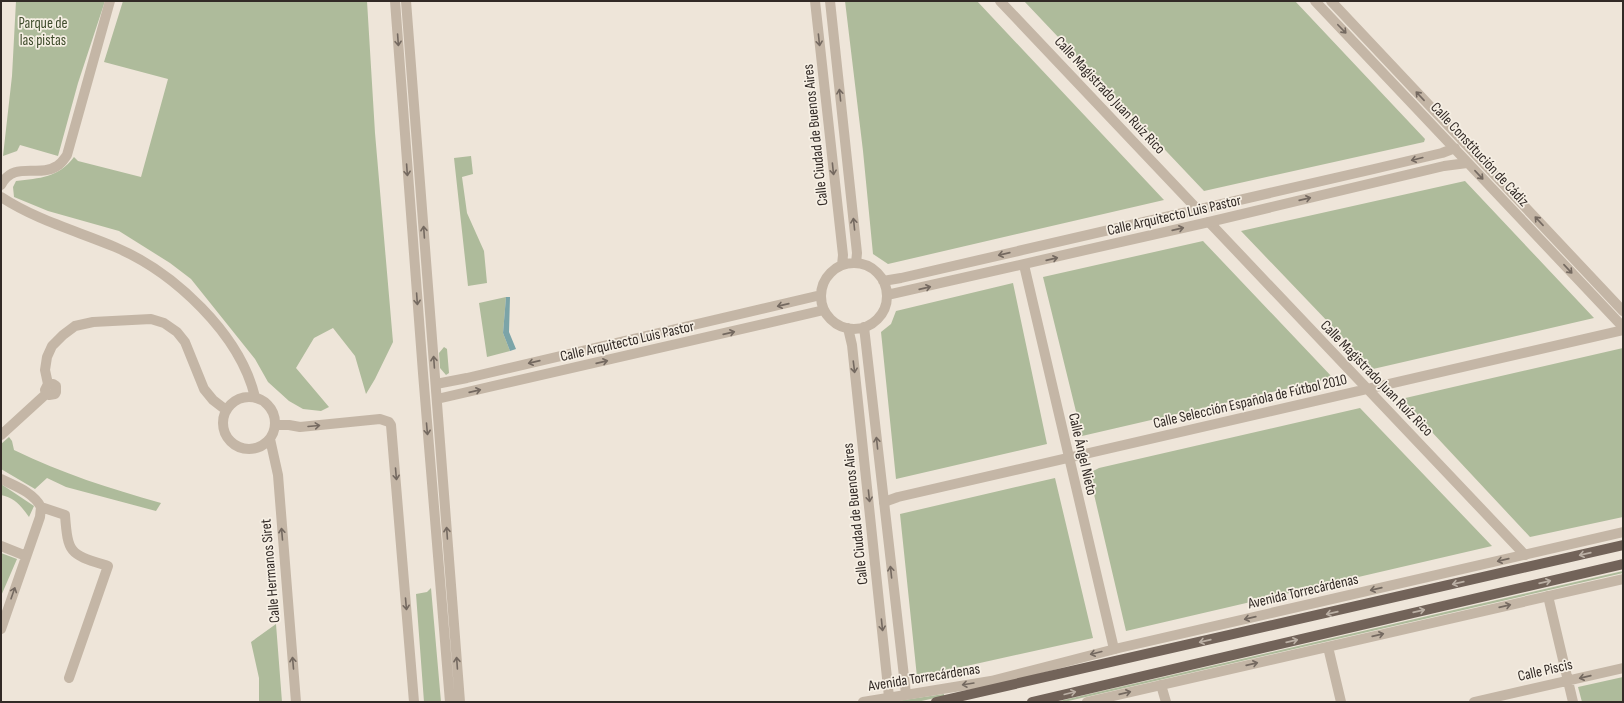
<svg xmlns="http://www.w3.org/2000/svg" width="1624" height="703" font-family="'Sofia Sans Condensed',sans-serif">
<style>
.green{fill:#aebb9b}
.water{fill:#7ba4a8}
.lines{fill:none;stroke-linecap:round;stroke-linejoin:round}
.minor{stroke:#c4b6a6;stroke-width:10}
.tertiary{stroke:#c4b6a6;stroke-width:10}
.primary{stroke:#726359;stroke-width:10}
.oneway{stroke:#746960}
.oneway2{stroke:#bbb0a5}
.labels{text-anchor:middle;stroke-width:3.5;stroke-linejoin:round;paint-order:stroke}
.park-label{font-size:15px;fill:#404d2d;stroke:#f6efe4}
.street-label{font-size:15px;fill:#322a26;stroke:#f6efe4}
</style>
<rect width="100%" height="100%" fill="#eee5d9"/>
<!-- green -->
<path class="green" d="M 16,1 L 105,1 L 78,83 L 58,156 L 20,145 L 17,151 L 3,156 L 12,76 Z
M 123,1 L 367,1 L 375,133 L 393,342 L 375,379 L 366,394 L 355,356 L 333,328 L 314,338 L 296,368 L 329,407 L 321,411 L 303,409 L 289,401 L 268,382 L 255,359 L 191,279 L 170,263 L 119,231 L 48,211 L 14,197 L 13,187 L 16,181 C 40,178 58,178 74,157 L 78,161 L 141,177 L 168,79 L 104,62 Z
M 845,1 L 977,1 L 1164,200 L 888,264 L 873,254 L 863,151 Z
M 1024,1 L 1295,1 L 1425,139 L 1424,142 L 1204,191 Z
M 471,156 L 473,174 L 462,177 L 467,213 L 484,251 L 487,283 L 468,286 L 454,158 Z
M 1465,181 L 1594,318 L 1373,369 L 1241,231 Z
M 1203,241 L 1333,378 L 1082,436 L 1043,277 Z
M 1013,283 L 1047,444 L 896,479 L 881,332 L 891,324 L 896,311 Z
M 506,297 L 503,333 L 510,351 L 487,357 L 479,303 Z
M 444,347 L 447,349 L 449,373 L 446,375 L 440,368 L 439,353 Z
M 1623,348 L 1623,517 L 1530,537 L 1401,399 Z
M 1360,408 L 1492,546 L 1126,631 L 1089,473 L 1099,468 Z
M 9,437 L 12,441 L 14,450 C 63,474 109,488 161,503 L 156,511 L 66,487 L 47,478 L 35,489 L 1,469 L 1,444 Z
M 1055,478 L 1093,638 L 917,677 L 900,514 Z
M 1,484 L 34,506 L 29,517 C 21,506 15,498 1,495 Z
M 1,553 L 17,559 L 1,596 Z
M 1623,571 L 1623,573 L 1064,702 L 1055,702 Z
M 431,588 L 441,702 L 424,702 L 416,594 L 427,592 Z
M 276,624 L 282,702 L 259,702 L 259,678 L 251,642 Z
M 1623,677 L 1623,702 L 1582,702 L 1578,687 Z
M 944,694 L 944,696 L 917,702 L 890,702 Z"/>
<!-- water -->
<path class="water" d="M 506,297 L 510,297 L 509,332 L 516,349 L 510,351 L 503,333 Z"/>
<g class="lines">
<!-- minor -->
<path class="minor" d="M 1000,1 L 1198,210
M 1,185 C 14,160 39,178 57,166 C 62,163 64,159 67,155 L 110,1
M 1,197 C 36,220 77,231 115,247 C 174,272 240,334 255,397
M 1209,222 L 1525,555
M 1024,265 L 1114,649
M 48,384 L 53,384 L 56,386 L 56,392 L 55,394 L 49,395 L 46,394 L 45,390 L 48,384 L 45,370 L 47,357 L 52,346 L 63,335 L 75,326 L 93,322 L 151,319 L 164,323 L 177,332 L 185,342 L 204,389 L 213,400 L 226,410
M223 423a26 26 0 1 1 52 0a26 26 0 1 1-52 0Z
M 275,425 L 289,425 L 300,427 L 380,419 L 389,422 L 391,425 L 414,702
M 1,435 L 46,394
M 270,439 L 278,475 L 296,702
M 1,479 C 15,486 33,492 41,507 L 65,515 C 68,555 70,554 108,566 L 69,678
M 884,502 L 898,497 L 1623,330
M 1,546 L 26,556
M 1548,596 L 1573,702
M 1,629 L 40,517 L 41,507
M 1161,685 L 1166,702
M 1474,702 L 1623,668"/>
<!-- tertiary -->
<path class="tertiary" d="M 395,1 L 423,373 L 450,702
M 406,1 L 460,702
M 815,1 L 843,255 L 842,265
M 830,1 L 857,253 L 856,263
M 1315,1 L 1623,327
M 1331,1 L 1623,311
M821 296a33 33 0 1 1 66 0a33 33 0 1 1-66 0Z
M 883,281 L 901,278 L 1374,169 L 1442,153 L 1455,148
M 887,295 L 1209,222 L 1444,166 L 1467,163
M 864,327 L 906,694
M 848,328 L 852,345 L 889,697
M 436,384 L 467,378 L 821,295
M 437,399 L 824,310
M 1328,647 L 1341,702
M 991,681 L 1119,648 L 1623,532
M 863,702 L 997,680
M 1087,702 L 1623,579"/>
<!-- primary -->
<path class="primary" d="M 936,702 L 1623,545
M 1032,702 L 1623,564"/>
</g>
<!-- one-way arrows -->
<defs><path id="oneway-shaft" d="M-6 0H5M1.5-3L5.5 0L1.5 3" fill="none" stroke-width="1.6" stroke-linecap="round" stroke-linejoin="round"/></defs>
<g class="oneway">
<use href="#oneway-shaft" transform="translate(1342 29) rotate(46)"/>
<use href="#oneway-shaft" transform="translate(398 40) rotate(86)"/>
<use href="#oneway-shaft" transform="translate(819 40) rotate(84)"/>
<use href="#oneway-shaft" transform="translate(840 95) rotate(-96)"/>
<use href="#oneway-shaft" transform="translate(1420 96) rotate(-133)"/>
<use href="#oneway-shaft" transform="translate(1417 159) rotate(166)"/>
<use href="#oneway-shaft" transform="translate(833 169) rotate(84)"/>
<use href="#oneway-shaft" transform="translate(407 170) rotate(86)"/>
<use href="#oneway-shaft" transform="translate(1479 175) rotate(47)"/>
<use href="#oneway-shaft" transform="translate(1305 199) rotate(-13)"/>
<use href="#oneway-shaft" transform="translate(1539 221) rotate(-133)"/>
<use href="#oneway-shaft" transform="translate(854 224) rotate(-96)"/>
<use href="#oneway-shaft" transform="translate(1178 229) rotate(-13)"/>
<use href="#oneway-shaft" transform="translate(424 232) rotate(-94)"/>
<use href="#oneway-shaft" transform="translate(1004 254) rotate(167)"/>
<use href="#oneway-shaft" transform="translate(1052 259) rotate(-13)"/>
<use href="#oneway-shaft" transform="translate(1568 269) rotate(47)"/>
<use href="#oneway-shaft" transform="translate(925 288) rotate(-13)"/>
<use href="#oneway-shaft" transform="translate(417 299) rotate(86)"/>
<use href="#oneway-shaft" transform="translate(783 305) rotate(167)"/>
<use href="#oneway-shaft" transform="translate(729 333) rotate(-13)"/>
<use href="#oneway-shaft" transform="translate(434 362) rotate(-94)"/>
<use href="#oneway-shaft" transform="translate(534 362) rotate(167)"/>
<use href="#oneway-shaft" transform="translate(602 362) rotate(-13)"/>
<use href="#oneway-shaft" transform="translate(854 367) rotate(83)"/>
<use href="#oneway-shaft" transform="translate(475 391) rotate(-13)"/>
<use href="#oneway-shaft" transform="translate(314 426) rotate(-5)"/>
<use href="#oneway-shaft" transform="translate(427 429) rotate(85)"/>
<use href="#oneway-shaft" transform="translate(877 443) rotate(-96)"/>
<use href="#oneway-shaft" transform="translate(396 474) rotate(85)"/>
<use href="#oneway-shaft" transform="translate(869 496) rotate(84)"/>
<use href="#oneway-shaft" transform="translate(447 533) rotate(-94)"/>
<use href="#oneway-shaft" transform="translate(282 534) rotate(-95)"/>
<use href="#oneway-shaft" transform="translate(1503 560) rotate(167)"/>
<use href="#oneway-shaft" transform="translate(891 572) rotate(-96)"/>
<use href="#oneway-shaft" transform="translate(1376 589) rotate(167)"/>
<use href="#oneway-shaft" transform="translate(13 593) rotate(-71)"/>
<use href="#oneway-shaft" transform="translate(406 604) rotate(85)"/>
<use href="#oneway-shaft" transform="translate(1505 606) rotate(-13)"/>
<use href="#oneway-shaft" transform="translate(1250 618) rotate(167)"/>
<use href="#oneway-shaft" transform="translate(882 625) rotate(84)"/>
<use href="#oneway-shaft" transform="translate(1378 635) rotate(-13)"/>
<use href="#oneway-shaft" transform="translate(1096 653) rotate(166)"/>
<use href="#oneway-shaft" transform="translate(293 663) rotate(-95)"/>
<use href="#oneway-shaft" transform="translate(457 663) rotate(-94)"/>
<use href="#oneway-shaft" transform="translate(1252 664) rotate(-13)"/>
<use href="#oneway-shaft" transform="translate(1585 677) rotate(167)"/>
<use href="#oneway-shaft" transform="translate(968 684) rotate(171)"/>
<use href="#oneway-shaft" transform="translate(1125 693) rotate(-13)"/>
</g>
<g class="oneway2">
<use href="#oneway-shaft" transform="translate(1585 554) rotate(167)"/>
<use href="#oneway-shaft" transform="translate(1545 582) rotate(-13)"/>
<use href="#oneway-shaft" transform="translate(1458 583) rotate(167)"/>
<use href="#oneway-shaft" transform="translate(1419 611) rotate(-13)"/>
<use href="#oneway-shaft" transform="translate(1332 613) rotate(167)"/>
<use href="#oneway-shaft" transform="translate(1205 641) rotate(167)"/>
<use href="#oneway-shaft" transform="translate(1292 641) rotate(-13)"/>
<use href="#oneway-shaft" transform="translate(1070 693) rotate(-14)"/>
</g>
<g class="labels">
<!-- park labels -->
<g class="park-label">
<text x="43" y="28">Parque de<tspan x="43" dy="17">las pistas</tspan></text>
</g>
<!-- street labels -->
<g class="street-label">
<text transform="translate(1110 95) rotate(47)" y="5">Calle Magistrado Juan Ruíz Rico</text>
<text transform="translate(815 135) rotate(-96)" y="5">Calle Ciudad de Buenos Aires</text>
<text transform="translate(1480 154) rotate(47)" y="5">Calle Constitución de Cádiz</text>
<text transform="translate(1174 215) rotate(-13)" y="5">Calle Arquitecto Luis Pastor</text>
<text transform="translate(627 341) rotate(-13)" y="5">Calle Arquitecto Luis Pastor</text>
<text transform="translate(1377 378) rotate(46)" y="5">Calle Magistrado Juan Ruíz Rico</text>
<text transform="translate(1250 401) rotate(-13)" y="5">Calle Selección Española de Fútbol 2010</text>
<text transform="translate(1083 454) rotate(77)" y="5">Calle Ángel Nieto</text>
<text transform="translate(855 514) rotate(-96)" y="5">Calle Ciudad de Buenos Aires</text>
<text transform="translate(270 571) rotate(-95)" y="5">Calle Hermanos Siret</text>
<text transform="translate(1303 591) rotate(-13)" y="5">Avenida Torrecárdenas</text>
<text transform="translate(1545 670) rotate(-13)" y="5">Calle Piscis</text>
<text transform="translate(924 677) rotate(-9)" y="5">Avenida Torrecárdenas</text>
</g>
</g>
<!-- border -->
<rect width="1624" height="703" fill="none" stroke="#322a26" stroke-width="4"/>
</svg>
